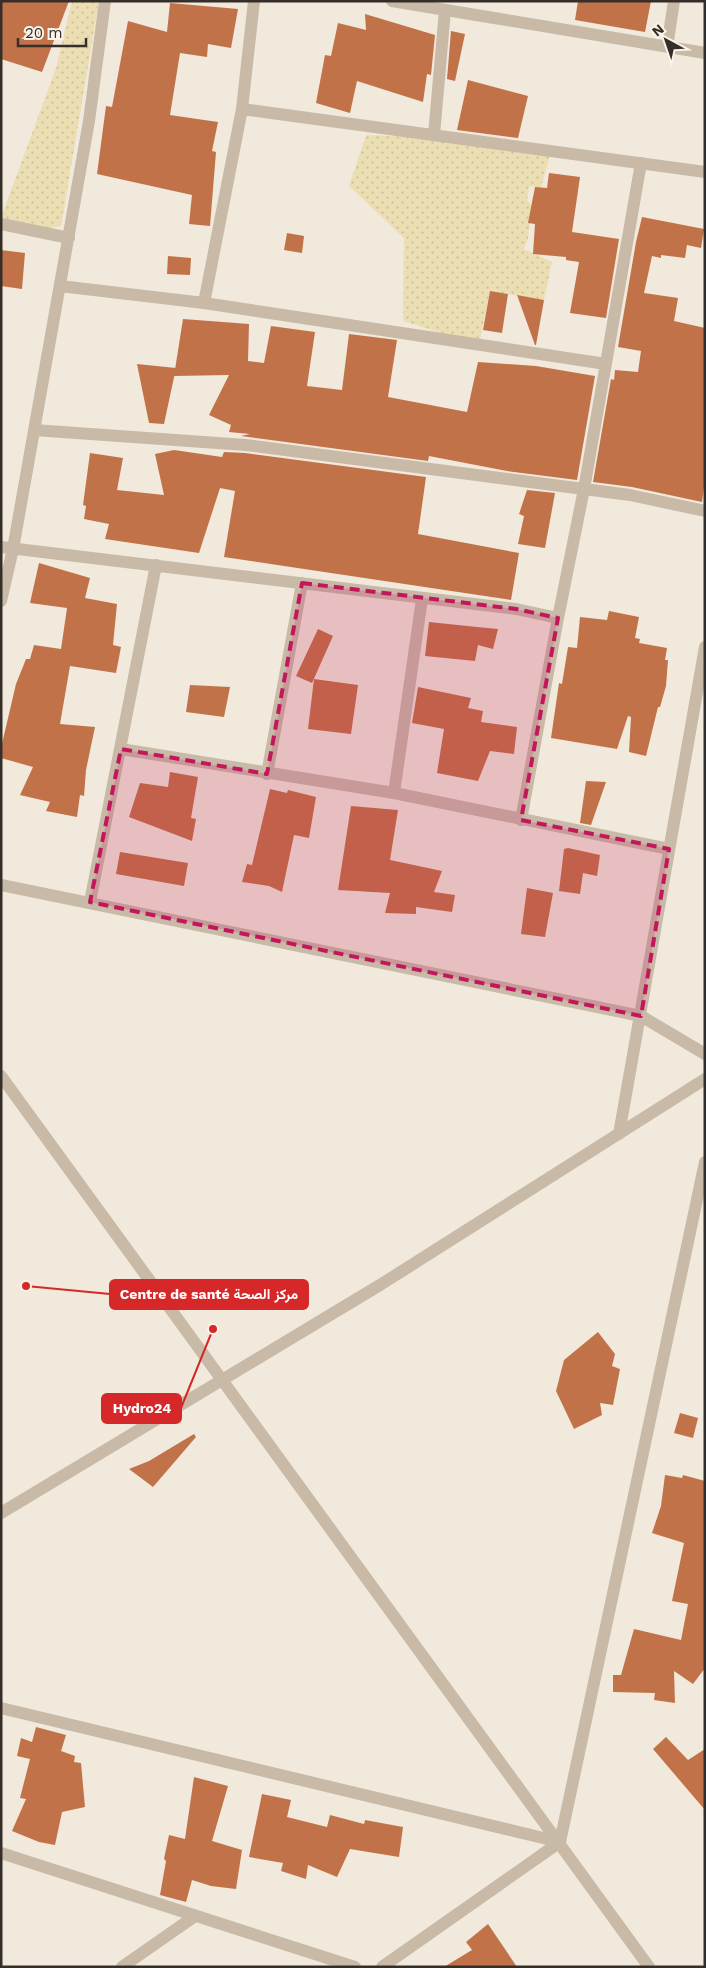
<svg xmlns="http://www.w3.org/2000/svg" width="706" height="1968" font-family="'Work Sans',Vazirmatn,sans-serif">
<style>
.sand{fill:url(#sand-dots)}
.building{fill:#c27248}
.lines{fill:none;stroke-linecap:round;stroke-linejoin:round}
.minor{stroke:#c9baa8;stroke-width:12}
.marked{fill:#c2185b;fill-opacity:0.2;stroke:#c2185b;stroke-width:4;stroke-dasharray:10 6;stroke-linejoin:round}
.leader{fill:none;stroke:#d62828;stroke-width:2}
.callout-dot{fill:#d62828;stroke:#f9f3e8;stroke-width:2}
.callout{fill:#d62828;stroke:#d62828;stroke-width:2}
.callout-label{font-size:14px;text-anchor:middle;font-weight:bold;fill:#fff}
</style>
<defs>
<pattern id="sand-dots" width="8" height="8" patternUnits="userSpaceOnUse" patternTransform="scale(1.25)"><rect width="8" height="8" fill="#ecdeb3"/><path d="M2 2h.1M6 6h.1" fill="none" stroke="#cbbf9a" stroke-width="1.8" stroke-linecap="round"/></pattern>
</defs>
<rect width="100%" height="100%" fill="#f1e9db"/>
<!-- sand -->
<path class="sand" d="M 72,1 L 99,1 L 61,226 L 33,231 L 1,218 L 56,68 Z
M 366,135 L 464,139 L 551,151 L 541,188 L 529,186 L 527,201 L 532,205 L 528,238 L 524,249 L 552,262 L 544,300 L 490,291 L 479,345 L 403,321 L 404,238 L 349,186 Z"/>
<!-- building -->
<path class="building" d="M 1,1 L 69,1 L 42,72 L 1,59 Z
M 578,1 L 651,1 L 645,32 L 575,20 Z
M 170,3 L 238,9 L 231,48 L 208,44 L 207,57 L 180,53 L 170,115 L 218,122 L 212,151 L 216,152 L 210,226 L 189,224 L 192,195 L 97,174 L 106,106 L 112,107 L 128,21 L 167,32 Z
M 365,14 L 435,35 L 431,75 L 427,74 L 423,102 L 357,81 L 350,113 L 316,103 L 325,55 L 331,56 L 338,23 L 366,30 Z
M 451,31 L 465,34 L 455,81 L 447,79 Z
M 468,80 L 528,96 L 518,138 L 457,130 Z
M 549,173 L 580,177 L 572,232 L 619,239 L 606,318 L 570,313 L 579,262 L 566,260 L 566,257 L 533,254 L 535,224 L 528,223 L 535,187 L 547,188 Z
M 642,217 L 704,229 L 701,248 L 687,245 L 685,258 L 661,255 L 661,258 L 652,256 L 644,293 L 678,298 L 674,321 L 705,328 L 705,479 L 702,502 L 632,487 L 593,482 L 611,379 L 614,380 L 615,370 L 638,372 L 641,351 L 618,347 L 636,242 Z
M 287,233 L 304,236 L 302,253 L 284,250 Z
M 1,250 L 25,253 L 22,289 L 1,286 Z
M 168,256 L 191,258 L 190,275 L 167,274 Z
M 490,291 L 508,294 L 502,333 L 483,330 Z
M 517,295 L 544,300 L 536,345 L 535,345 Z
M 183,319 L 249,324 L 248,361 L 264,363 L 271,326 L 315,332 L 307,386 L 342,390 L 349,334 L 397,340 L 388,397 L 467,412 L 478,362 L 536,366 L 595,376 L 577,480 L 507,471 L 429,456 L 428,461 L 241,436 L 250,434 L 229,432 L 231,425 L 209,415 L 229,375 L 174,376 Z
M 137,364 L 176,368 L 164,424 L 149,423 Z
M 174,450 L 222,457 L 224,452 L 245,453 L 426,477 L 418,534 L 519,553 L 511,600 L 224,557 L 235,491 L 220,488 L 199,553 L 105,539 L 109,524 L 84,519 L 86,506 L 83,505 L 90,453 L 123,458 L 117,490 L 164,495 L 155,454 Z
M 527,490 L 555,493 L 545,548 L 518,544 L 524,516 L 519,514 Z
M 39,563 L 90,578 L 85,598 L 117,604 L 113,645 L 121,647 L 116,673 L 70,666 L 60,724 L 95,727 L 86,770 L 84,796 L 80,795 L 77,817 L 46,811 L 50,802 L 20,795 L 33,767 L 1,758 L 1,748 L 16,684 L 26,659 L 30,659 L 34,645 L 61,649 L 67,608 L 30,603 Z
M 609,611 L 639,617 L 635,638 L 640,639 L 639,643 L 667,648 L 665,660 L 668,660 L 666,686 L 660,707 L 658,707 L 646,756 L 629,752 L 631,717 L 628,716 L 617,749 L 551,738 L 559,683 L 562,684 L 568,647 L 577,648 L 580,617 L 607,620 Z
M 429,622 L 477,627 L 498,629 L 493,649 L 478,645 L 475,661 L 425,656 Z
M 318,629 L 333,636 L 312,683 L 296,676 Z
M 314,679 L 358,685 L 351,734 L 308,729 Z
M 190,685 L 230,687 L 224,717 L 186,712 Z
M 418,687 L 471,698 L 468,708 L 483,711 L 481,722 L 517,727 L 514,754 L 490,751 L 478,781 L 437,773 L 444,729 L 412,723 Z
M 170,772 L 198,777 L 191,818 L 196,819 L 192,841 L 129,817 L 140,783 L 168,787 Z
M 586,781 L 606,782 L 591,825 L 580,823 Z
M 270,789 L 287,793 L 288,790 L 316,797 L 309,838 L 294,835 L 282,892 L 269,886 L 242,882 L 247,864 L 252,865 Z
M 351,806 L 398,810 L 390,860 L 442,871 L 434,892 L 455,895 L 452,912 L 416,907 L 416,914 L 385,913 L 390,893 L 338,890 Z
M 568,848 L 600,855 L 597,876 L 583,873 L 580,894 L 559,891 L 564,849 Z
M 120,852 L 188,863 L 184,886 L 116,874 Z
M 527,888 L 553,893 L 545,937 L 521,934 Z
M 598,1332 L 615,1354 L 612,1366 L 620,1369 L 613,1405 L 600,1403 L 602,1415 L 574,1429 L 556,1391 L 564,1360 Z
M 680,1413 L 698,1418 L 693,1438 L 674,1433 Z
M 194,1434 L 196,1437 L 153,1487 L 129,1469 L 149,1461 Z
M 665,1475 L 682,1478 L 683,1475 L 705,1481 L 705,1668 L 693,1684 L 674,1671 L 675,1703 L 654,1700 L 655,1693 L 613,1692 L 613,1675 L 621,1675 L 634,1629 L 681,1640 L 688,1604 L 672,1601 L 684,1543 L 652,1533 L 661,1506 Z
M 36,1727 L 66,1735 L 61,1751 L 75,1756 L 74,1762 L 81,1763 L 85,1807 L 62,1812 L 55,1845 L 39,1842 L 12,1831 L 26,1799 L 20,1798 L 30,1759 L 17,1756 L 21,1738 L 32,1742 Z
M 666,1737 L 688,1760 L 705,1749 L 705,1810 L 653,1749 Z
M 194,1777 L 228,1786 L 212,1841 L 242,1850 L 236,1889 L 211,1886 L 192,1880 L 186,1902 L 160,1895 L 166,1861 L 164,1859 L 169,1835 L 185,1839 Z
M 262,1794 L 291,1800 L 287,1817 L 327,1827 L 330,1815 L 364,1824 L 365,1820 L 403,1827 L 399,1857 L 350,1849 L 337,1877 L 308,1865 L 306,1879 L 281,1871 L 283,1863 L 249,1857 Z
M 488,1924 L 517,1967 L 444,1967 L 472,1950 L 466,1942 Z"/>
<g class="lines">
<!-- minor -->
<path class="minor" d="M 392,1 L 705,53
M 667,47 L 674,1
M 242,109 L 705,172
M 434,135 L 445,10
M 1,224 L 69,238
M 60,286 L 204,303 L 606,364
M 204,303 L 242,109 L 254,1
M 34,430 L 246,445 L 630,495 L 705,511
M 1,547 L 516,609 L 558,618 L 521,820
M 1,601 L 13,549 L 89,121 L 105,1
M 558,618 L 584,489 L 641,163
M 121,749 L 394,793 L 669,849
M 267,774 L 302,583
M 394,793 L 422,599
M 1,885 L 641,1016 L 705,1054
M 90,902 L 156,565
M 1,1076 L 649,1967
M 619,1134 L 705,647
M 1,1513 L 380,1285 L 705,1079
M 1,1708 L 560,1842
M 1,1853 L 355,1967
M 122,1967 L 195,1916
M 382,1967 L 560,1842 L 705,1162"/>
</g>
<!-- marked area -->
<path class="marked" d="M 302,583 L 516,609 L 558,618 L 521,820 L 669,849 L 641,1016 L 90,902 L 121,749 L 267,774 Z"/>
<!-- callouts -->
<path class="leader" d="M26 1286L110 1294M213 1329L181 1408"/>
<g class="callout-dot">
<circle cx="26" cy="1286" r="5"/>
<circle cx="213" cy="1329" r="5"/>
</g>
<g class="callout">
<rect x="110" y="1280" width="198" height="29" rx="5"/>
<rect x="102" y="1394" width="79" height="29" rx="5"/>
</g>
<g class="callout-label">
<text x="209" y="1299">Centre de santé مركز الصحة</text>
<text x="142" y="1413">Hydro24</text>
</g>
<!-- border -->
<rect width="706" height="1968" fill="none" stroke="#362e28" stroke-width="5"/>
<!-- north arrow -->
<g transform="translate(666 40) rotate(320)" stroke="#f9f3e8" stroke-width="4" paint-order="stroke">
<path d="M0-4L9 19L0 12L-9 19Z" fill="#362e28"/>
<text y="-8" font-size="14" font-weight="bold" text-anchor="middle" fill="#362e28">N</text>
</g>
<!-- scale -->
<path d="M18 38v8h68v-8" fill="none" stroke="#362e28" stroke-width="2.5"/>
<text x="25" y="38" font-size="15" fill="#362e28" stroke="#f9f3e8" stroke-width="4" paint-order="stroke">20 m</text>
</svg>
